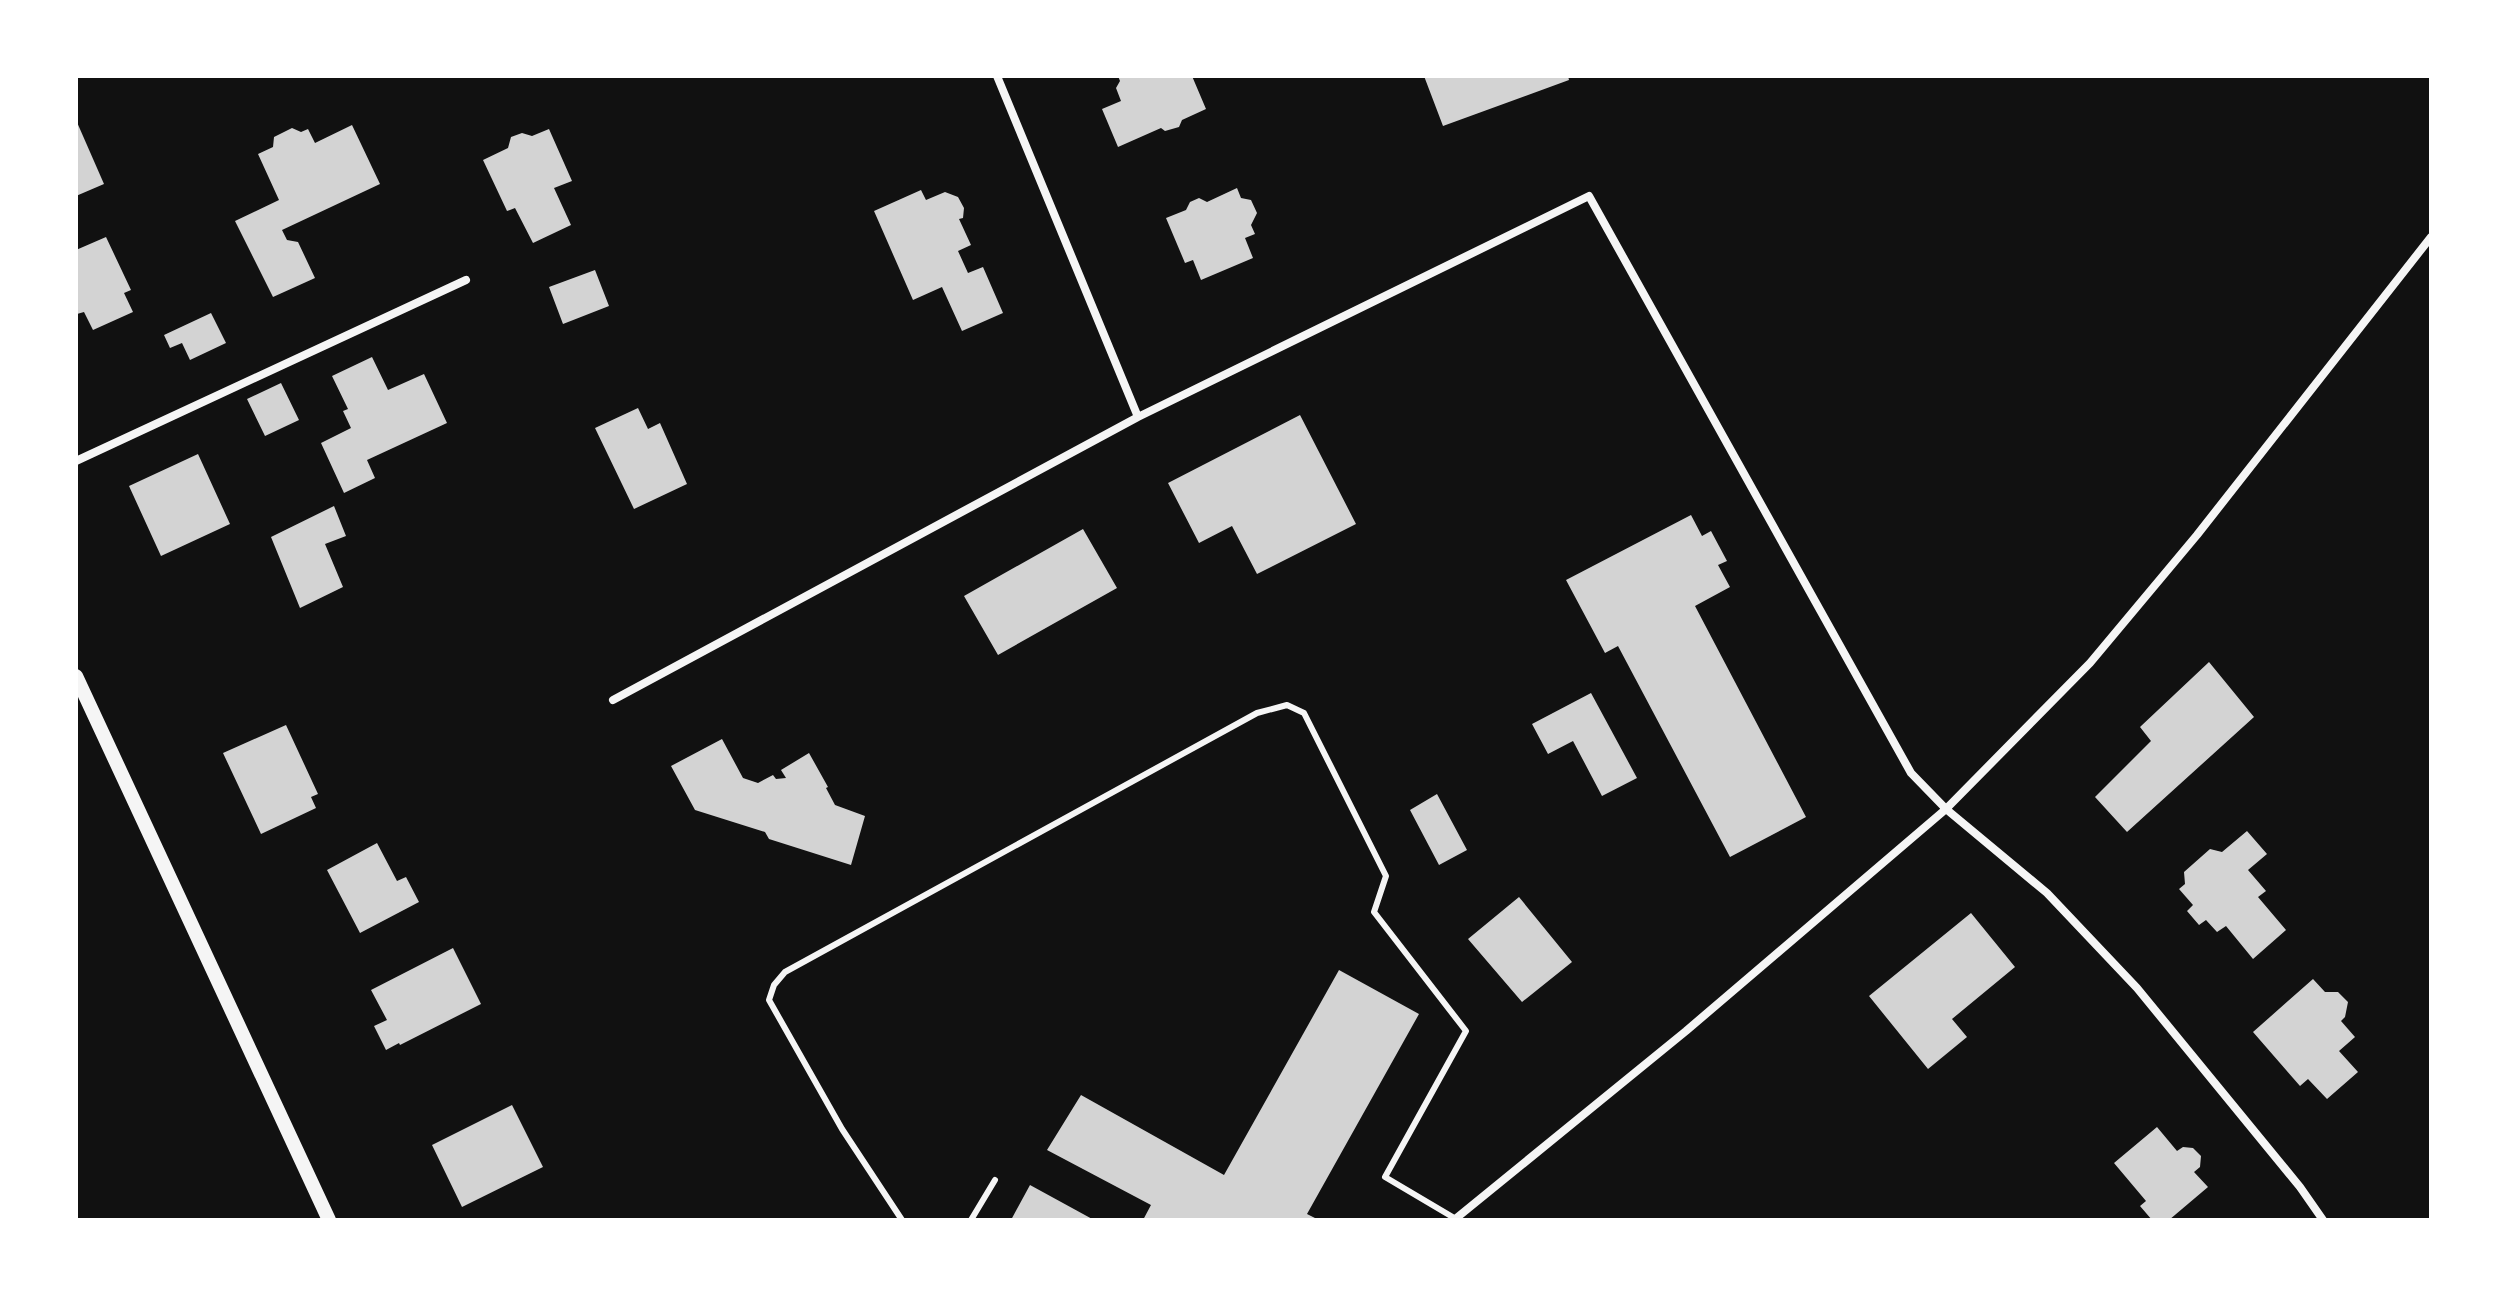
<svg xmlns="http://www.w3.org/2000/svg" width="2507" height="1296" font-family="Karla,sans-serif">
<style>
.building{fill:#d3d3d3}
.lines{fill:none;stroke-linecap:round;stroke-linejoin:round}
.service{stroke:#f5f5f5;stroke-width:6}
.minor{stroke:#f5f5f5;stroke-width:8}
.tertiary{stroke:#f5f5f5;stroke-width:14}
</style>
<rect width="100%" height="100%" fill="#111"/>
<!-- building -->
<path class="building" d="M 1118,76 L 1192,76 L 1206,109 L 1182,120 L 1179,127 L 1165,131 L 1161,128 L 1118,147 L 1102,109 L 1121,101 L 1116,88 L 1120,81 Z
M 1424,76 L 1568,76 L 1569,80 L 1443,126 Z
M 76,120 L 104,184 L 76,196 Z
M 352,125 L 380,184 L 282,230 L 287,240 L 298,242 L 315,278 L 273,297 L 235,221 L 279,200 L 258,154 L 273,147 L 274,137 L 292,128 L 301,132 L 308,129 L 315,143 Z
M 549,129 L 572,181 L 554,188 L 571,225 L 533,243 L 515,208 L 507,211 L 483,160 L 508,148 L 511,137 L 522,133 L 532,136 Z
M 1237,188 L 1241,198 L 1251,200 L 1257,213 L 1251,225 L 1255,234 L 1245,238 L 1253,258 L 1201,280 L 1193,260 L 1185,263 L 1166,218 L 1186,210 L 1190,202 L 1199,198 L 1207,202 Z
M 921,190 L 926,200 L 945,192 L 958,197 L 964,208 L 963,218 L 959,219 L 971,245 L 958,251 L 968,273 L 983,267 L 1003,313 L 962,331 L 942,287 L 913,300 L 874,211 Z
M 106,237 L 131,290 L 124,293 L 133,312 L 93,330 L 84,312 L 77,314 L 76,311 L 76,250 Z
M 595,270 L 609,306 L 563,324 L 549,287 Z
M 211,313 L 226,343 L 190,360 L 182,343 L 170,348 L 164,335 Z
M 372,357 L 388,390 L 424,374 L 447,423 L 367,460 L 375,478 L 344,493 L 321,443 L 351,428 L 343,411 L 348,409 L 332,376 Z
M 281,383 L 299,420 L 265,436 L 247,399 Z
M 638,408 L 648,429 L 660,423 L 687,484 L 634,509 L 595,428 Z
M 1300,415 L 1356,524 L 1257,574 L 1232,526 L 1199,543 L 1168,483 Z
M 198,454 L 230,524 L 161,556 L 129,486 Z
M 334,506 L 346,536 L 325,544 L 343,587 L 300,608 L 271,537 Z
M 1691,515 L 1702,536 L 1711,531 L 1727,561 L 1718,565 L 1730,587 L 1695,606 L 1806,817 L 1730,857 L 1618,646 L 1605,653 L 1566,580 Z
M 1083,529 L 1117,588 L 998,655 L 964,596 Z
M 2209,662 L 2254,717 L 2127,832 L 2095,797 L 2151,741 L 2140,727 Z
M 1591,693 L 1637,778 L 1602,796 L 1573,741 L 1548,754 L 1532,724 Z
M 286,725 L 318,794 L 311,797 L 316,808 L 261,834 L 223,753 Z
M 722,739 L 743,778 L 758,783 L 773,775 L 776,779 L 786,778 L 781,770 L 809,753 L 828,787 L 826,788 L 835,805 L 865,816 L 851,865 L 769,839 L 765,832 L 695,810 L 671,766 Z
M 1437,794 L 1467,850 L 1439,865 L 1410,810 Z
M 2247,831 L 2267,854 L 2248,870 L 2266,891 L 2258,897 L 2286,930 L 2253,959 L 2226,926 L 2217,932 L 2206,920 L 2199,925 L 2187,911 L 2193,905 L 2179,889 L 2185,884 L 2184,872 L 2210,849 L 2222,852 Z
M 377,843 L 397,881 L 406,877 L 419,902 L 360,933 L 327,870 Z
M 1519,897 L 1572,962 L 1522,1002 L 1468,939 Z
M 1971,913 L 2015,967 L 1952,1019 L 1967,1037 L 1928,1069 L 1869,996 Z
M 453,948 L 481,1004 L 400,1045 L 399,1043 L 386,1050 L 374,1026 L 387,1020 L 371,990 Z
M 1339,970 L 1419,1014 L 1307,1214 L 1319,1220 L 1143,1220 L 1151,1205 L 1047,1150 L 1081,1095 L 1224,1175 Z
M 2313,979 L 2325,992 L 2338,992 L 2348,1002 L 2345,1017 L 2341,1021 L 2355,1037 L 2339,1051 L 2358,1072 L 2327,1099 L 2308,1079 L 2300,1086 L 2253,1032 Z
M 512,1105 L 543,1167 L 462,1207 L 432,1145 Z
M 2157,1127 L 2177,1151 L 2183,1147 L 2193,1148 L 2201,1156 L 2200,1167 L 2194,1172 L 2208,1187 L 2169,1220 L 2152,1220 L 2140,1206 L 2146,1201 L 2114,1163 Z
M 1030,1185 L 1094,1220 L 1011,1220 Z"/>
<g class="lines">
<!-- service -->
<path class="service" d="M 902,1220 L 842,1129 L 769,1000 L 774,985 L 785,972 L 1257,713 L 1287,705 L 1304,713 L 1386,876 L 1374,912 L 1466,1031 L 1385,1177 L 1456,1219
M 971,1220 L 995,1180"/>
<!-- minor -->
<path class="minor" d="M 997,76 L 1138,417 L 1589,196 L 1911,773 L 1946,809 L 2047,893 L 2137,988 L 2300,1187 L 2323,1220
M 76,461 L 466,280
M 613,700 L 1138,417
M 1454,1220 L 1686,1031 L 1946,809 L 2090,663 L 2197,535 L 2431,237"/>
<!-- tertiary -->
<path class="tertiary" d="M 76,676 L 329,1220"/>
</g>
<!-- border -->
<rect width="2507" height="1296" fill="none" stroke="#ffffff" stroke-width="156"/>
</svg>
